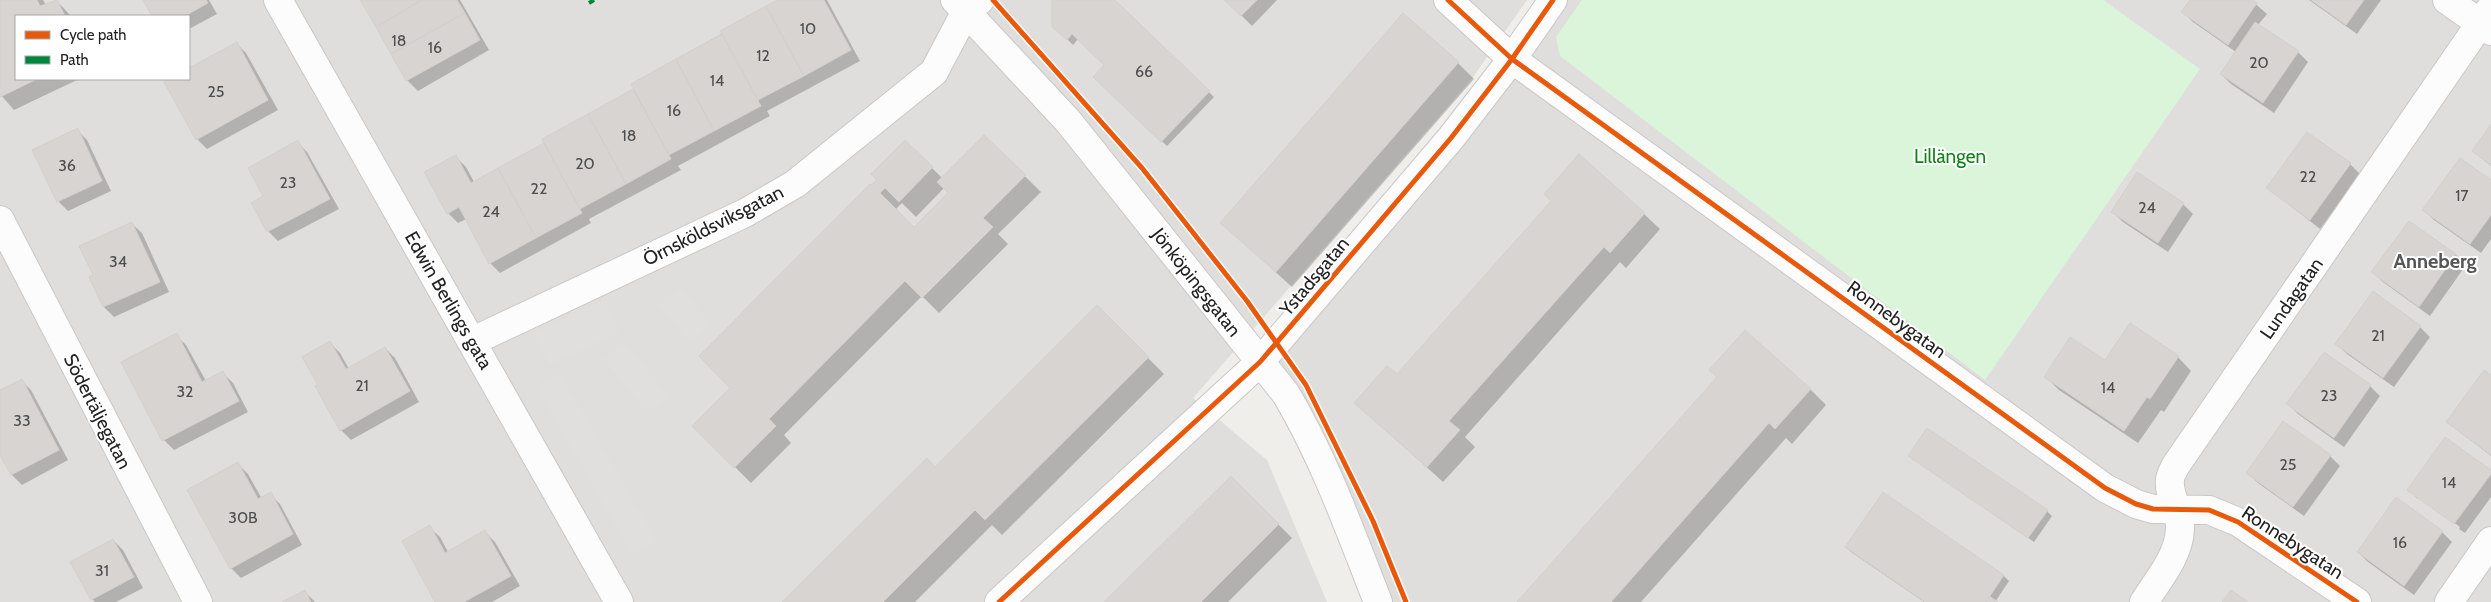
<svg xmlns="http://www.w3.org/2000/svg" width="2491" height="602" font-family="Cabin,sans-serif">
<style>
.residential{fill:#dfdedc;fill-rule:evenodd}
.park{fill:#daf5da}
.parking{fill:#e0dfde}
.shadow{fill:#0003;fill-rule:evenodd}
.building{fill:#d7d4d2;stroke:#d3d0cc}
.lines{fill:none;stroke-linecap:round;stroke-linejoin:round}
.minor-casing{stroke:#c9c8c7;stroke-width:30}
.minor{stroke:#fdfcfc;stroke-width:28}
.quiet{stroke:#00873e;stroke-width:4;stroke-dasharray:8 4;stroke-linecap:butt}
.cycleway-casing{stroke:#fff;stroke-width:8}
.cycleway{stroke:#e8590c;stroke-width:5}
.labels{text-anchor:middle;stroke-width:4;stroke-linejoin:round;paint-order:stroke}
.number-label{font-size:16px;fill:#4f4e4e}
.park-label{font-size:19px;fill:#0c8416;stroke:#fff}
.street-label{font-size:19px;fill:#222;stroke:#fff}
.neighbourhood-label{font-size:20px;font-weight:bold;fill:#555;stroke:#fff}
</style>
<rect width="100%" height="100%" fill="#f0eeeb"/>
<!-- residential -->
<path class="residential" d="M 0,0 L 1527,0 L 1471,80 L 1193,398 L 1267,460 L 1327,602 L 0,602 ZM 16,16 L 189,16 L 189,79 L 16,79 Z
M 1563,0 L 2491,0 L 2491,602 L 1382,602 L 1266,362 Z"/>
<!-- park -->
<path class="park" d="M 1582,0 L 2103,0 L 2200,69 L 1985,380 L 1560,56 L 1556,37 Z"/>
<!-- parking -->
<path class="parking" d="M 681,286 L 712,326 L 689,343 L 658,304 Z
M 603,300 L 619,332 L 549,365 L 534,332 Z
M 624,341 L 669,396 L 647,413 L 603,359 Z
M 560,373 L 657,541 L 632,555 L 536,387 Z"/>
<!-- shadow -->
<path class="shadow" d="M 0,0 L 43,0 L 46,5 L 56,0 L 71,16 L 16,16 L 16,79 L 79,79 L 14,110 L 0,94 Z
M 145,0 L 209,0 L 217,14 L 189,29 L 189,16 L 153,16 Z
M 362,0 L 460,0 L 489,50 L 418,91 L 408,81 Z
M 782,0 L 827,0 L 860,61 L 767,111 L 770,116 L 678,166 L 681,170 L 589,219 L 591,223 L 500,273 L 490,263 L 466,219 L 458,223 L 448,213 L 456,157 L 466,167 L 474,182 L 546,143 L 544,140 L 635,90 L 632,84 Z
M 1113,0 L 1214,97 L 1167,146 L 1095,77 L 1106,65 L 1078,39 L 1073,45 L 1054,26 Z
M 1226,0 L 1277,0 L 1252,26 Z
M 2191,0 L 2251,0 L 2267,14 L 2258,25 L 2298,52 L 2308,62 L 2274,113 L 2231,84 L 2221,74 L 2236,52 L 2193,22 L 2183,12 Z
M 2309,0 L 2381,0 L 2357,34 Z
M 236,43 L 246,53 L 278,110 L 207,149 L 197,139 L 166,82 L 172,79 L 189,79 L 189,70 Z
M 1458,63 L 1474,79 L 1292,287 L 1222,223 Z
M 2491,126 L 2491,166 L 2473,151 Z
M 77,130 L 87,140 L 111,191 L 68,211 L 58,201 Z
M 984,136 L 1041,192 L 998,234 L 1008,244 L 939,313 L 922,296 L 784,435 L 791,443 L 751,483 L 694,426 L 732,388 L 905,141 L 943,179 ZM 944,188 L 949,193 L 914,229 L 895,210 L 902,203 L 916,217 Z
M 297,142 L 307,152 L 339,209 L 278,241 L 268,231 L 253,203 L 265,197 Z
M 2350,164 L 2360,174 L 2320,229 L 2268,188 Z
M 2491,181 L 2491,239 L 2481,253 L 2434,220 L 2424,210 Z
M 2183,204 L 2193,214 L 2168,252 L 2123,222 L 2113,212 Z
M 1644,214 L 1660,229 L 1626,268 L 1620,262 L 1465,437 L 1475,447 L 1443,482 L 1356,403 Z
M 2409,222 L 2456,255 L 2466,265 L 2430,316 L 2383,282 L 2373,272 Z
M 131,223 L 142,233 L 169,292 L 114,317 L 104,307 L 90,278 L 94,276 Z
M 1097,307 L 1164,374 L 1002,535 L 992,525 L 915,602 L 784,602 L 936,469 Z
M 2420,327 L 2430,337 L 2394,387 L 2347,354 L 2337,344 Z
M 176,335 L 186,345 L 206,381 L 223,373 L 233,383 L 248,412 L 174,450 L 164,440 L 123,363 Z
M 330,343 L 340,353 L 349,369 L 385,348 L 395,358 L 419,402 L 351,440 L 341,430 Z
M 2324,353 L 2370,386 L 2380,396 L 2344,447 L 2298,414 L 2288,404 Z
M 2178,357 L 2191,371 L 2164,412 L 2161,410 L 2138,443 L 2059,390 L 2045,376 L 2105,362 Z
M 2491,376 L 2491,456 L 2447,422 Z
M 21,380 L 31,390 L 68,460 L 22,485 L 12,475 L 0,453 L 0,392 Z
M 1810,389 L 1826,405 L 1792,444 L 1786,438 L 1641,602 L 1519,602 Z
M 1910,456 L 2047,511 L 2052,516 L 2034,542 Z
M 2330,456 L 2340,466 L 2304,516 L 2258,483 L 2248,473 Z
M 238,464 L 248,474 L 262,499 L 270,494 L 280,504 L 302,545 L 241,578 L 231,568 Z
M 2491,471 L 2491,497 L 2465,533 L 2459,529 L 2460,527 L 2418,496 L 2418,499 L 2408,489 Z
M 1231,477 L 1292,538 L 1228,602 L 1106,602 Z
M 1883,493 L 2004,576 L 2009,581 L 1995,602 L 1924,602 L 1851,552 L 1846,547 Z
M 2397,499 L 2442,532 L 2452,542 L 2414,595 L 2368,562 L 2358,552 Z
M 429,527 L 440,537 L 448,552 L 485,532 L 495,542 L 520,586 L 492,602 L 436,602 Z
M 113,540 L 123,550 L 143,588 L 116,602 L 95,602 L 92,599 Z
M 304,591 L 315,602 L 284,602 Z"/>
<!-- building -->
<path class="building" d="M 0,0 L 37,0 L 40,6 L 57,0 L 65,16 L 16,16 L 16,79 L 37,79 L 0,97 Z
M 143,0 L 206,0 L 208,3 L 185,16 L 152,16 Z
M 360,0 L 422,0 L 376,27 Z
M 422,0 L 457,0 L 465,13 L 391,54 L 376,27 Z
M 778,0 L 824,0 L 851,50 L 804,76 L 766,6 Z
M 1052,0 L 1115,0 L 1210,91 L 1161,142 L 1093,77 L 1104,65 L 1072,34 L 1067,40 L 1052,27 Z
M 1224,0 L 1257,0 L 1241,16 Z
M 2190,0 L 2253,0 L 2257,3 L 2228,45 L 2181,12 Z
M 2311,0 L 2364,0 L 2346,25 Z
M 766,6 L 804,76 L 758,100 L 720,31 Z
M 465,13 L 480,40 L 406,81 L 391,54 Z
M 1403,13 L 1459,62 L 1276,272 L 1220,223 Z
M 2255,22 L 2299,51 L 2263,103 L 2220,74 Z
M 722,34 L 761,106 L 714,131 L 676,59 Z
M 237,42 L 268,100 L 196,140 L 164,82 L 170,79 L 189,79 L 189,68 Z
M 676,59 L 714,131 L 669,155 L 631,84 Z
M 633,89 L 671,159 L 626,184 L 588,114 Z
M 588,114 L 626,184 L 580,209 L 542,139 Z
M 2491,124 L 2491,165 L 2472,151 Z
M 78,128 L 102,181 L 57,202 L 32,150 Z
M 2307,132 L 2351,163 L 2310,220 L 2266,188 Z
M 984,135 L 1026,175 L 983,218 L 993,227 L 922,298 L 905,281 L 769,419 L 776,426 L 734,468 L 692,426 L 730,388 L 699,356 L 870,184 L 871,185 L 877,180 L 871,174 L 905,140 L 933,167 L 899,202 L 885,188 L 880,193 L 914,227 L 948,193 L 937,182 Z
M 298,140 L 330,199 L 267,232 L 251,203 L 263,196 L 248,168 Z
M 544,143 L 582,213 L 536,238 L 498,168 Z
M 1579,154 L 1645,213 L 1610,253 L 1604,247 L 1449,421 L 1460,430 L 1427,467 L 1354,403 L 1387,366 L 1397,374 L 1551,201 L 1544,194 Z
M 456,155 L 471,183 L 498,168 L 536,238 L 489,264 L 459,207 L 447,214 L 424,172 Z
M 2460,158 L 2491,180 L 2491,215 L 2470,244 L 2422,210 Z
M 2137,172 L 2184,203 L 2158,243 L 2111,212 Z
M 2409,221 L 2456,254 L 2419,307 L 2371,272 Z
M 132,222 L 160,282 L 103,307 L 89,277 L 93,275 L 79,246 Z
M 2373,291 L 2421,326 L 2383,378 L 2335,344 Z
M 1097,305 L 1149,357 L 985,520 L 975,510 L 883,602 L 782,602 L 927,458 L 935,467 Z
M 2130,323 L 2179,356 L 2150,399 L 2147,397 L 2124,431 L 2044,377 L 2070,337 L 2105,360 Z
M 1745,330 L 1811,389 L 1775,429 L 1769,423 L 1611,602 L 1517,602 L 1717,377 L 1709,370 Z
M 177,333 L 202,382 L 223,371 L 239,401 L 162,441 L 121,362 Z
M 330,341 L 346,369 L 385,347 L 410,391 L 340,431 L 315,386 L 318,385 L 302,357 Z
M 2324,352 L 2371,385 L 2334,438 L 2286,404 Z
M 2484,370 L 2491,375 L 2491,455 L 2446,422 Z
M 22,379 L 59,450 L 11,475 L 0,455 L 0,390 Z
M 2283,421 L 2331,455 L 2293,507 L 2246,473 Z
M 1927,428 L 2048,510 L 2028,538 L 1908,456 Z
M 2445,437 L 2491,470 L 2491,474 L 2454,524 L 2407,490 Z
M 238,462 L 258,499 L 271,492 L 293,534 L 230,569 L 187,490 Z
M 1231,476 L 1279,524 L 1201,602 L 1104,602 Z
M 1883,492 L 2004,575 L 1986,602 L 1925,602 L 1845,547 Z
M 2396,497 L 2443,531 L 2404,586 L 2357,552 Z
M 430,525 L 445,553 L 485,530 L 511,576 L 464,602 L 435,602 L 402,541 Z
M 113,539 L 134,577 L 91,600 L 70,562 Z
M 305,590 L 311,602 L 282,602 Z
M 2231,590 L 2248,602 L 2222,602 Z
M 1989,596 L 1998,602 L 1986,602 Z"/>
<g class="lines">
<!-- minor casing -->
<g class="minor-casing">
<path id="minor" d="M 278,0 L 619,602
M 955,0 L 1068,121 L 1286,394 C 1325,460 1350,531 1378,602
M 1448,0 L 1512,59 L 2105,488 L 2136,504 L 2153,509 L 2209,510 L 2238,522 L 2357,602
M 2447,0 L 2491,31
M 0,220 L 198,602
M 473,341 L 745,213 L 795,184 L 934,72 L 965,13 L 980,0
M 999,602 L 1260,362 L 1451,138 L 1512,59 L 1553,0
M 2144,602 C 2158,580 2179,556 2180,529 C 2181,512 2168,496 2170,480 C 2170,475 2174,469 2176,465 L 2491,8
M 2449,602 L 2491,541"/>
</g>
<!-- minor -->
<use href="#minor" class="minor"/>
<!-- quiet -->
<path class="quiet" d="M 589,3 L 594,0"/>
<!-- cycleway casing -->
<g class="cycleway-casing">
<path id="cycleway" d="M 993,0 L 1142,168 L 1247,301 L 1306,385 L 1373,521 L 1406,602
M 1448,0 L 1512,59 L 2105,488 L 2136,504 L 2153,509 L 2209,510 L 2238,522 L 2357,602
M 999,602 L 1260,362 L 1451,138 L 1512,59 L 1553,0"/>
</g>
<!-- cycleway -->
<use href="#cycleway" class="cycleway"/>
</g>
<g class="labels">
<!-- number labels -->
<g class="number-label">
<text x="808" y="34">10</text>
<text x="399" y="46">18</text>
<text x="435" y="53">16</text>
<text x="763" y="61">12</text>
<text x="2259" y="68">20</text>
<text x="1144" y="77">66</text>
<text x="717" y="86">14</text>
<text x="216" y="97">25</text>
<text x="674" y="116">16</text>
<text x="629" y="141">18</text>
<text x="585" y="169">20</text>
<text x="67" y="171">36</text>
<text x="2308" y="182">22</text>
<text x="288" y="188">23</text>
<text x="539" y="194">22</text>
<text x="2462" y="201">17</text>
<text x="2147" y="213">24</text>
<text x="491" y="217">24</text>
<text x="118" y="267">34</text>
<text x="2378" y="341">21</text>
<text x="362" y="391">21</text>
<text x="2108" y="393">14</text>
<text x="185" y="397">32</text>
<text x="2329" y="401">23</text>
<text x="22" y="426">33</text>
<text x="2288" y="470">25</text>
<text x="2449" y="488">14</text>
<text x="243" y="523">30B</text>
<text x="2400" y="548">16</text>
<text x="102" y="576">31</text>
</g>
<!-- park labels -->
<g class="park-label">
<text x="1950" y="163">Lillängen</text>
</g>
<!-- street labels -->
<g class="street-label">
<text transform="translate(713 225) rotate(-27)" y="7">Örnsköldsviksgatan</text>
<text transform="translate(1314 276) rotate(-50)" y="7">Ystadsgatan</text>
<text transform="translate(1197 282) rotate(52)" y="7">Jönköpingsgatan</text>
<text transform="translate(2291 298) rotate(-55)" y="7">Lundagatan</text>
<text transform="translate(449 300) rotate(60)" y="7">Edwin Berlings gata</text>
<text transform="translate(1897 319) rotate(36)" y="7">Ronnebygatan</text>
<text transform="translate(98 411) rotate(63)" y="7">Södertäljegatan</text>
<text transform="translate(2293 542) rotate(33)" y="7">Ronnebygatan</text>
</g>
<!-- neighbourhood labels -->
<g class="neighbourhood-label">
<text x="2435" y="268">Anneberg</text>
</g>
</g>
<!-- legend -->
<rect x="15" y="15" width="175" height="65" fill="#ffffff" stroke="#a7a7a7"/>
<rect x="25" y="31" width="25" height="8" fill="#e8590c" stroke="#a7a7a7"/>
<text x="60" y="40" font-size="15" fill="#222222">Cycle path</text>
<rect x="25" y="56" width="25" height="8" fill="#00873e" stroke="#a7a7a7"/>
<text x="60" y="65" font-size="15" fill="#222222">Path</text>
</svg>
